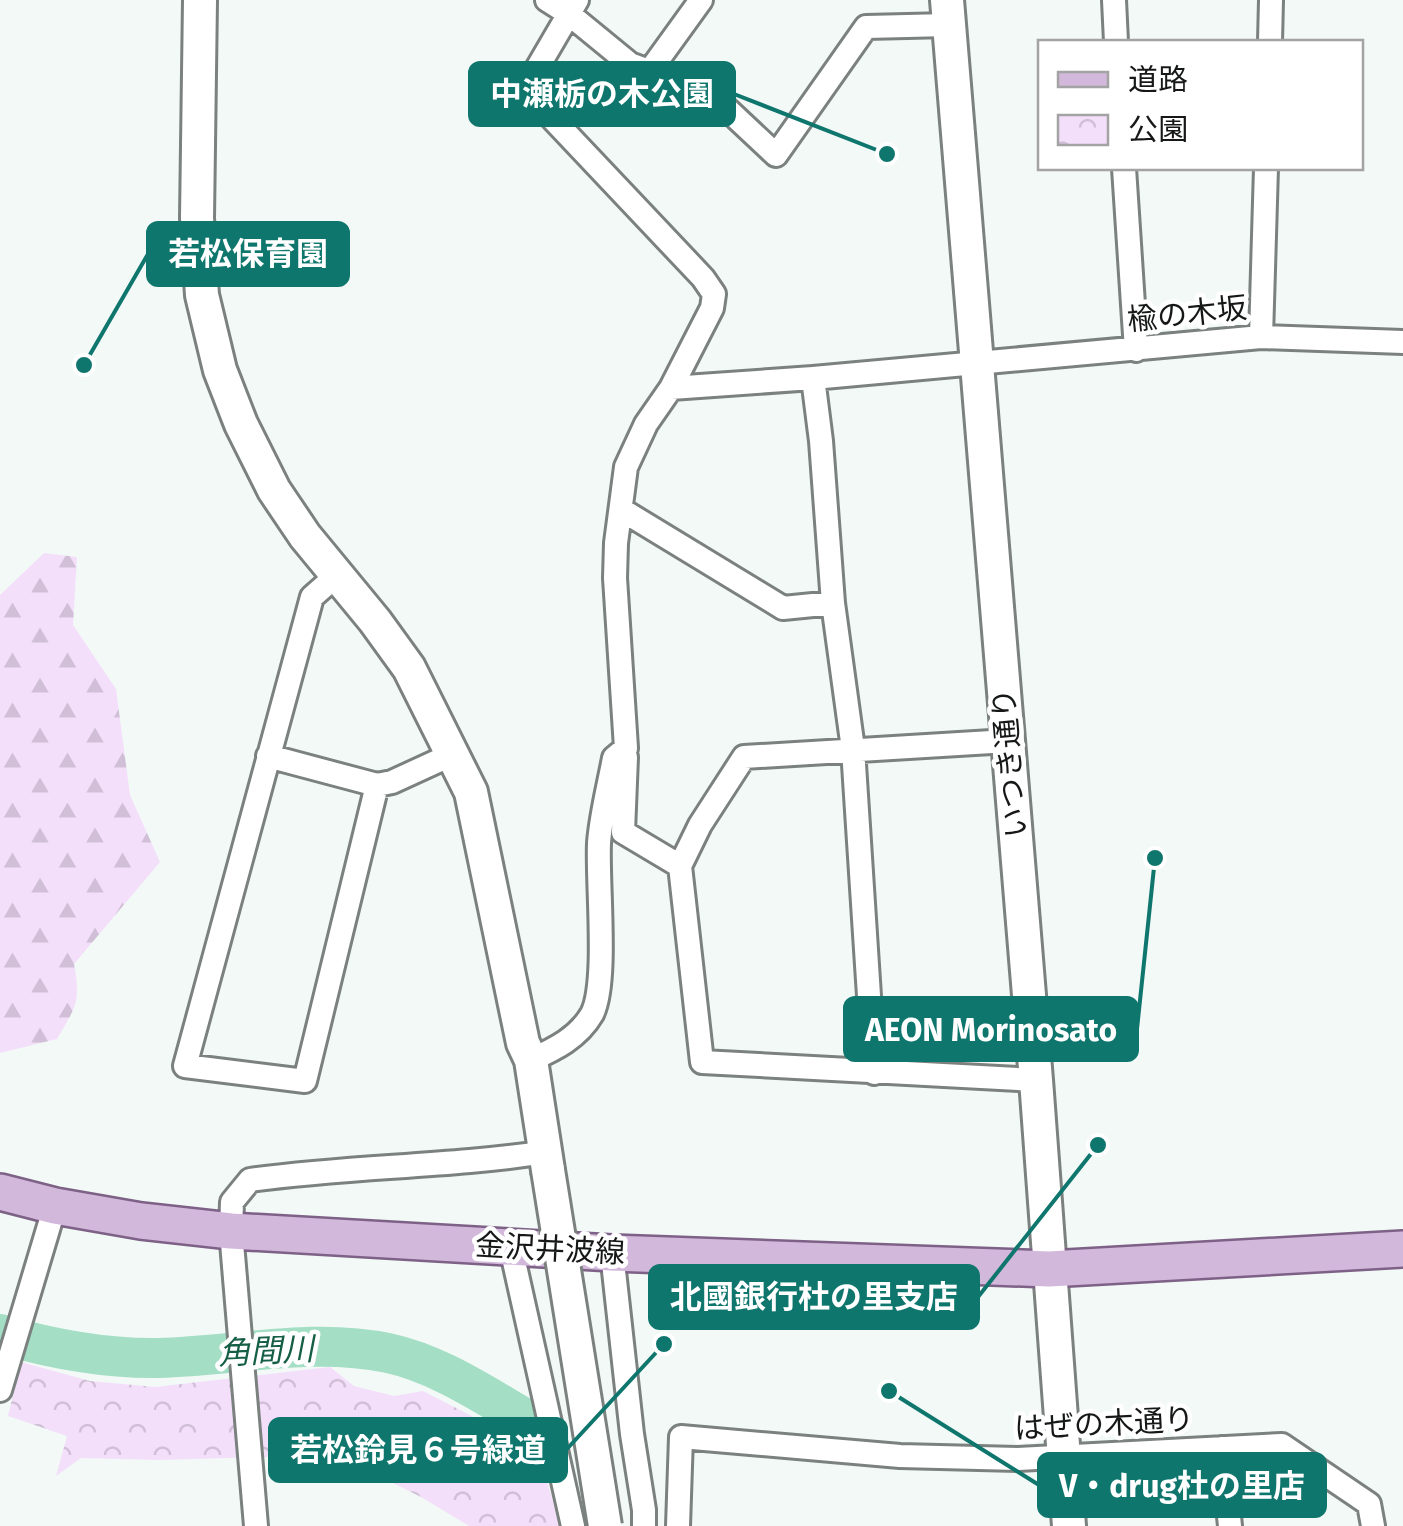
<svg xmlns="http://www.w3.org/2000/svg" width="1403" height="1526" font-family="'Fira Sans','Noto Sans JP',sans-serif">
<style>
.forest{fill:url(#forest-firs)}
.park{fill:url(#park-crowns)}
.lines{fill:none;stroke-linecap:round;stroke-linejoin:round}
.river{stroke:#a3dec5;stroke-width:40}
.street-casing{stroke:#7b817e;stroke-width:28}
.secondary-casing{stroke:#7b817e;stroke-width:38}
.primary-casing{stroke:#7d6186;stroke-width:40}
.street{stroke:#fff;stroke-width:22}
.secondary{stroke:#fff;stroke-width:32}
.primary{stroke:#d2b8da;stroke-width:35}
.secondary-bridge-casing{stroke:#7b817e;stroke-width:38;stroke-linecap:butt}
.secondary-bridge{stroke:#fff;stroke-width:32}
.labels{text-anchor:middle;stroke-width:9;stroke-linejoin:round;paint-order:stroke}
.street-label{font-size:30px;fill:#161817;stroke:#fff}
.water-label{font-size:32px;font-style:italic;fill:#165f47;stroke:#fff}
.leader{fill:none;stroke:#0f766e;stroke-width:4}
.callout-dot{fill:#0f766e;stroke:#fff;stroke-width:4}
.callout{fill:#0f766e;stroke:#0f766e;stroke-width:4}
.callout-label{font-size:32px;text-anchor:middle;font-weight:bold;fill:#fff}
</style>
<defs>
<pattern id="forest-firs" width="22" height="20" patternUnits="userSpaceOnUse" patternTransform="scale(2.5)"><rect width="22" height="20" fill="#f4dffb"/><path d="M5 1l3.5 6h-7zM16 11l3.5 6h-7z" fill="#d0bfd6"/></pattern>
<pattern id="park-crowns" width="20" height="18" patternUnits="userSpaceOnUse" patternTransform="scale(2.5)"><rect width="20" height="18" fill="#f4dffb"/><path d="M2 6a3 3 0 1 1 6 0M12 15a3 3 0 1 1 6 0" fill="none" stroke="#d0bfd6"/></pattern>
</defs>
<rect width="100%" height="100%" fill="#f2f9f6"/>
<!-- forest -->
<path class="forest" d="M 44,553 L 77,557 L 73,625 L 116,689 L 130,795 L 160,862 L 74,964 C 81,1003 76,1006 57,1039 L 0,1053 L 0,595 Z"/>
<!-- park -->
<path class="park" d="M 21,1362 L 90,1381 L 155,1387 L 330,1367 L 354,1386 L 394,1396 L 423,1391 L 538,1450 L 560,1526 L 469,1526 L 421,1497 L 336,1455 L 159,1460 L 81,1458 L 56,1476 L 67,1436 L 8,1416 Z"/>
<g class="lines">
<!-- river -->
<path class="river" d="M 0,1334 C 52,1349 104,1359 159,1358 C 235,1356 312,1337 388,1353 C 435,1363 478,1391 519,1415"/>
<!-- street casing -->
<g class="street-casing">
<path id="street" d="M 547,0 L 569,14 L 630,64 L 712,95 L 776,155 L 866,27 L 948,25
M 1114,0 L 1116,42
M 1270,42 L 1271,0
M 649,72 L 701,0
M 1124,168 L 1136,350
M 1261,337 L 1266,168
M 813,378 L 821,441 L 833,603 L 853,749 L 874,1073
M 671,388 L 813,378 L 1261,337 L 1403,342
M 622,510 L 783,608 L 833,603
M 337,575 L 312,597 L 185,1066 L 305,1081 L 377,785
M 1008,741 L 744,757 L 700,825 L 680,866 L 702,1062 L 1036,1080
M 268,756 L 377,785 L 392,782 L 453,754
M 626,757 L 623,832 L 680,866
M 531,1060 C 555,1049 578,1038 592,1014 C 608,983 597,883 599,843 C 601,815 609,785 614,758 L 626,748 L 615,578 L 616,543 L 626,467 L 646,424 L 671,388 L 712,308 L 714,294 L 703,278 L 531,96 L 532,77 L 577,0
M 511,1248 L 573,1526
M 612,1253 L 632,1434 L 644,1510 L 644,1526
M 0,1390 L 55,1206
M 1222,1448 L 1230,1526
M 256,1526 L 231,1231 L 232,1202 L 250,1180 C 348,1166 448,1167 546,1152
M 678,1526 L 681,1437 L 900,1456 L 1018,1459 L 1282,1445 L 1369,1504 L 1373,1526"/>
</g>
<!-- secondary casing -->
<g class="secondary-casing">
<path id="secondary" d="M 200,0 L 197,218 L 202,295 L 220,370 L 241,424 L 274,490 L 305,536 L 375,621 L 409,668 L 471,792 L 523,1043 L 531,1060 L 548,1170
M 947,0 L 1036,1080 L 1069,1526"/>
</g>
<!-- primary casing -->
<g class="primary-casing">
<path id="primary" d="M 0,1192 L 55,1206 L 141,1221 L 231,1231 L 612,1253 L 1049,1269 L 1403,1249"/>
</g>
<!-- street -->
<use href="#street" class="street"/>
<!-- secondary -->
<use href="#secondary" class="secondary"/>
<!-- primary -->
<use href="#primary" class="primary"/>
<!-- secondary-bridge casing -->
<g class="secondary-bridge-casing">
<path id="secondary-bridge" d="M 548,1170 L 605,1526"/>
</g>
<!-- secondary-bridge -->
<use href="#secondary-bridge" class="secondary-bridge"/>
</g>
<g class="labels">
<!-- street labels -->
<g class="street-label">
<text transform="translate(1187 314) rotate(-6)" y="10">楡の木坂</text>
<text transform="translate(1010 763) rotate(-95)" y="10">いつき通り</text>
<text transform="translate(550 1249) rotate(3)" y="10">金沢井波線</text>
<text transform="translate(1104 1424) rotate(-3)" y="10">はぜの木通り</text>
</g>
<!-- water labels -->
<g class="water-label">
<text transform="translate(266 1351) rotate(-3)" y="11">角間川</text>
</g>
</g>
<!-- callouts -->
<path class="leader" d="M887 154L734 94M84 365L148 254M1155 858L1137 1029M1098 1145L978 1297M664 1344L566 1450M889 1391L1039 1485"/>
<g class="callout-dot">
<circle cx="887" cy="154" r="10"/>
<circle cx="84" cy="365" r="10"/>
<circle cx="1155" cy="858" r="10"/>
<circle cx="1098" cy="1145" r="10"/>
<circle cx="664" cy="1344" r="10"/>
<circle cx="889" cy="1391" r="10"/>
</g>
<g class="callout">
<rect x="470" y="63" width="264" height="62" rx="10"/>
<rect x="148" y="223" width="200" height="62" rx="10"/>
<rect x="845" y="998" width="292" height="62" rx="10"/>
<rect x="650" y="1266" width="328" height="62" rx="10"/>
<rect x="270" y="1419" width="296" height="62" rx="10"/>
<rect x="1039" y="1454" width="286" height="62" rx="10"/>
</g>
<g class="callout-label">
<text x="602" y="105">中瀬栃の木公園</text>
<text x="248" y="265">若松保育園</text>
<text x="991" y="1041">AEON Morinosato</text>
<text x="814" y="1308">北國銀行杜の里支店</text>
<text x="418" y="1461">若松鈴見６号緑道</text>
<text x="1182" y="1497">V・drug杜の里店</text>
</g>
<!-- legend -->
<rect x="1038" y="40" width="325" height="130" fill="#ffffff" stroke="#a2a3a2" stroke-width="2.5"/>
<rect x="1058" y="72" width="50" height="15" fill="#d2b8da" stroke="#a2a3a2" stroke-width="2.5"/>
<text x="1128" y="90" font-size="30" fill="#161817">道路</text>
<rect x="1058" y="115" width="50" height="30" fill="url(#park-crowns)" stroke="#a2a3a2" stroke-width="2.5"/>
<text x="1128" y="140" font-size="30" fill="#161817">公園</text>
</svg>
